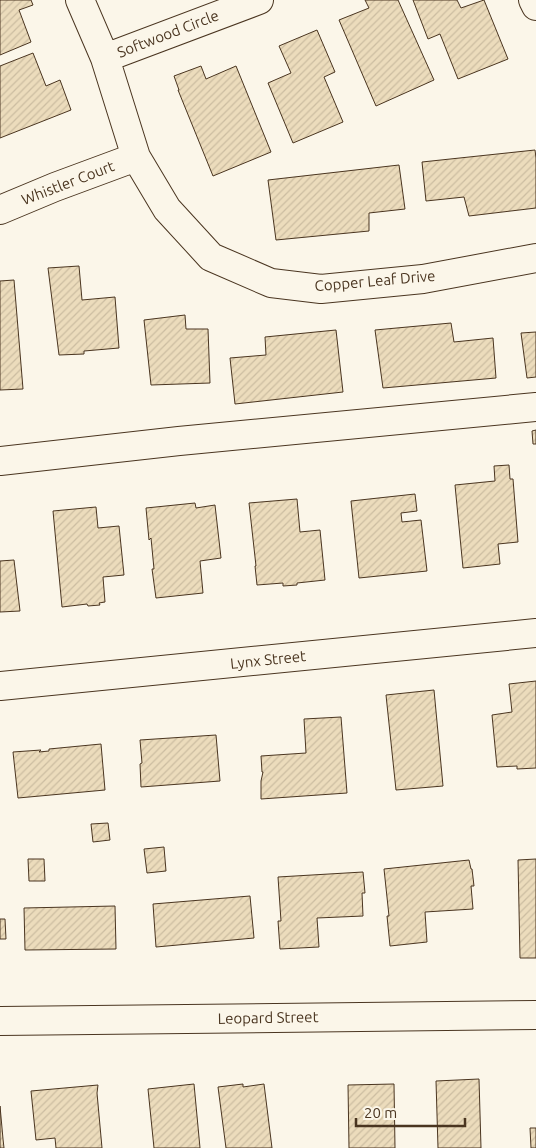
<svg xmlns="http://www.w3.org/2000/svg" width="536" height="1148" font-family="Ubuntu,sans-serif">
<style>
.building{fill:url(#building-hatch);stroke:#4a3520}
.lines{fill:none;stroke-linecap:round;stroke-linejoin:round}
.minor-casing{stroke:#4a3520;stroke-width:30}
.minor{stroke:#fbf6e9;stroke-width:28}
.labels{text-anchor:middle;stroke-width:4;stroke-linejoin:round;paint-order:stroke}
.street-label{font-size:15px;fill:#4a3520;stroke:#fbf6e9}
</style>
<defs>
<pattern id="building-hatch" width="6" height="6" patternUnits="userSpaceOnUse" patternTransform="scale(1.25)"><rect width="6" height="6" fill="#ecdcbc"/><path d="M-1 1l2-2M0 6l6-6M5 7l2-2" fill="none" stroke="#ccbda1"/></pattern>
</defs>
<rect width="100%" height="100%" fill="#fbf6e9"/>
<!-- building -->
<path class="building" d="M 0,0 L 31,0 L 33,5 L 19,10 L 31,42 L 0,55 Z
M 365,0 L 398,0 L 434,80 L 376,106 L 339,20 L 369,8 Z
M 413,0 L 457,0 L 461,8 L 484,0 L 508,59 L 458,79 L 440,34 L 428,39 Z
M 317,30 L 335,72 L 324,77 L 343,122 L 293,143 L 268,83 L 291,73 L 279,46 Z
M 33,53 L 46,86 L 60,80 L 71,110 L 0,138 L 0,66 Z
M 201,66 L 206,79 L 236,66 L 271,152 L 213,176 L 178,90 L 179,90 L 174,76 Z
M 535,150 L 536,158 L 536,208 L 469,216 L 464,197 L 426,201 L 422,162 Z
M 399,165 L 405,209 L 369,213 L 369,231 L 276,240 L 268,180 Z
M 79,266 L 82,300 L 115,297 L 119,348 L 84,351 L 84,354 L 59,355 L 48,268 Z
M 14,280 L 23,389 L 0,390 L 0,281 Z
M 185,315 L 186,329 L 208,329 L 210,383 L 151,385 L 144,320 Z
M 451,323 L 454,342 L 493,338 L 496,378 L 383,388 L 375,330 Z
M 336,330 L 343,392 L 235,404 L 230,358 L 266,355 L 265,337 Z
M 536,332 L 536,377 L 527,378 L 521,333 Z
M 536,430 L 536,444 L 533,444 L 532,431 Z
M 509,465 L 510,479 L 513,479 L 518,542 L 498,544 L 500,564 L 463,568 L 455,485 L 495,481 L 494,466 Z
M 415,494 L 417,511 L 401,513 L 402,522 L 421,520 L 427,571 L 359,578 L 351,501 Z
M 297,499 L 300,532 L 320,530 L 325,580 L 297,583 L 297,585 L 283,586 L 283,583 L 257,585 L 255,566 L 256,566 L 249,503 Z
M 195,503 L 196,508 L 215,505 L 221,558 L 200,561 L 203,593 L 156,598 L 152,569 L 154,569 L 151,538 L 149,540 L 146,508 Z
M 96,507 L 98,528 L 119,526 L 124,575 L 103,577 L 105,602 L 99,603 L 100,605 L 88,606 L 87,604 L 62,607 L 53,511 Z
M 14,560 L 20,611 L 0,612 L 0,561 Z
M 536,681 L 536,768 L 517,769 L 517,766 L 497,767 L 492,715 L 512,712 L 509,684 Z
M 434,690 L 443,786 L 396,790 L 386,695 Z
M 341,717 L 347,793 L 261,799 L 261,781 L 263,772 L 262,772 L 261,756 L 306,753 L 304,719 Z
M 216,735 L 220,781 L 141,787 L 140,764 L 142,763 L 140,740 Z
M 101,744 L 105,790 L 18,798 L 13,752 L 41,750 L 39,752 L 49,751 L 49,749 Z
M 108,823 L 110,840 L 93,842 L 91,824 Z
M 164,847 L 166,871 L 147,873 L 144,849 Z
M 28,859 L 44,859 L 45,881 L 29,881 Z
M 536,859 L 536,958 L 520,958 L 518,860 Z
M 469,860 L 471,869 L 472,869 L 474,886 L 471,886 L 473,909 L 425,912 L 427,942 L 390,946 L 387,916 L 389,916 L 384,869 Z
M 363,872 L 365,893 L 362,893 L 363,916 L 317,918 L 319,947 L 280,949 L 278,921 L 281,921 L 278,877 Z
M 250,896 L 254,938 L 156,947 L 153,904 Z
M 115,906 L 116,949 L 25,950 L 24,908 Z
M 0,919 L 5,919 L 6,939 L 0,939 Z
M 479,1079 L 481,1148 L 438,1148 L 436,1081 Z
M 194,1084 L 200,1148 L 154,1148 L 148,1089 Z
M 243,1084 L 243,1087 L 264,1084 L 272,1148 L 226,1148 L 218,1087 Z
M 394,1084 L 395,1148 L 349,1148 L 348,1085 Z
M 98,1085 L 97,1093 L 102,1148 L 56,1148 L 55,1138 L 36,1140 L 31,1091 Z
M 0,1106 L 3,1139 L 4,1148 L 0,1148 Z
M 530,1128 L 536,1128 L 536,1148 L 531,1148 Z"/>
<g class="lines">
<!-- minor casing -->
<g class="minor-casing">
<path id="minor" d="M 80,0 L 105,58 L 136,157 L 167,209 L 211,257 L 271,283 L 321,289 L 423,279 L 536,258
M 533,0 L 536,6
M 105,58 L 259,0
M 0,210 L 55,187 L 136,157
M 0,461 L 179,441 L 536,407
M 0,686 L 536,633
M 0,1021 L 536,1015"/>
</g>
<!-- minor -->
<use href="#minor" class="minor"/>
</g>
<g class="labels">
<!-- street labels -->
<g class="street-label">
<text transform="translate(168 34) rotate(-21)" y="5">Softwood Circle</text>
<text transform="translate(68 183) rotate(-21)" y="5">Whistler Court</text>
<text transform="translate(375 281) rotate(-5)" y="5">Copper Leaf Drive</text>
<text transform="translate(268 660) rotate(-6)" y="5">Lynx Street</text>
<text transform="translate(268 1018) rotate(-1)" y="5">Leopard Street</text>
</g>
</g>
<!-- scale -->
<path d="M356 1118v8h109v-8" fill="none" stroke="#4a3520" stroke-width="2.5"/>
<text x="364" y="1118" font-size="15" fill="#4a3520" stroke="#fbf6e9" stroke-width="4" paint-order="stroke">20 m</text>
</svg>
